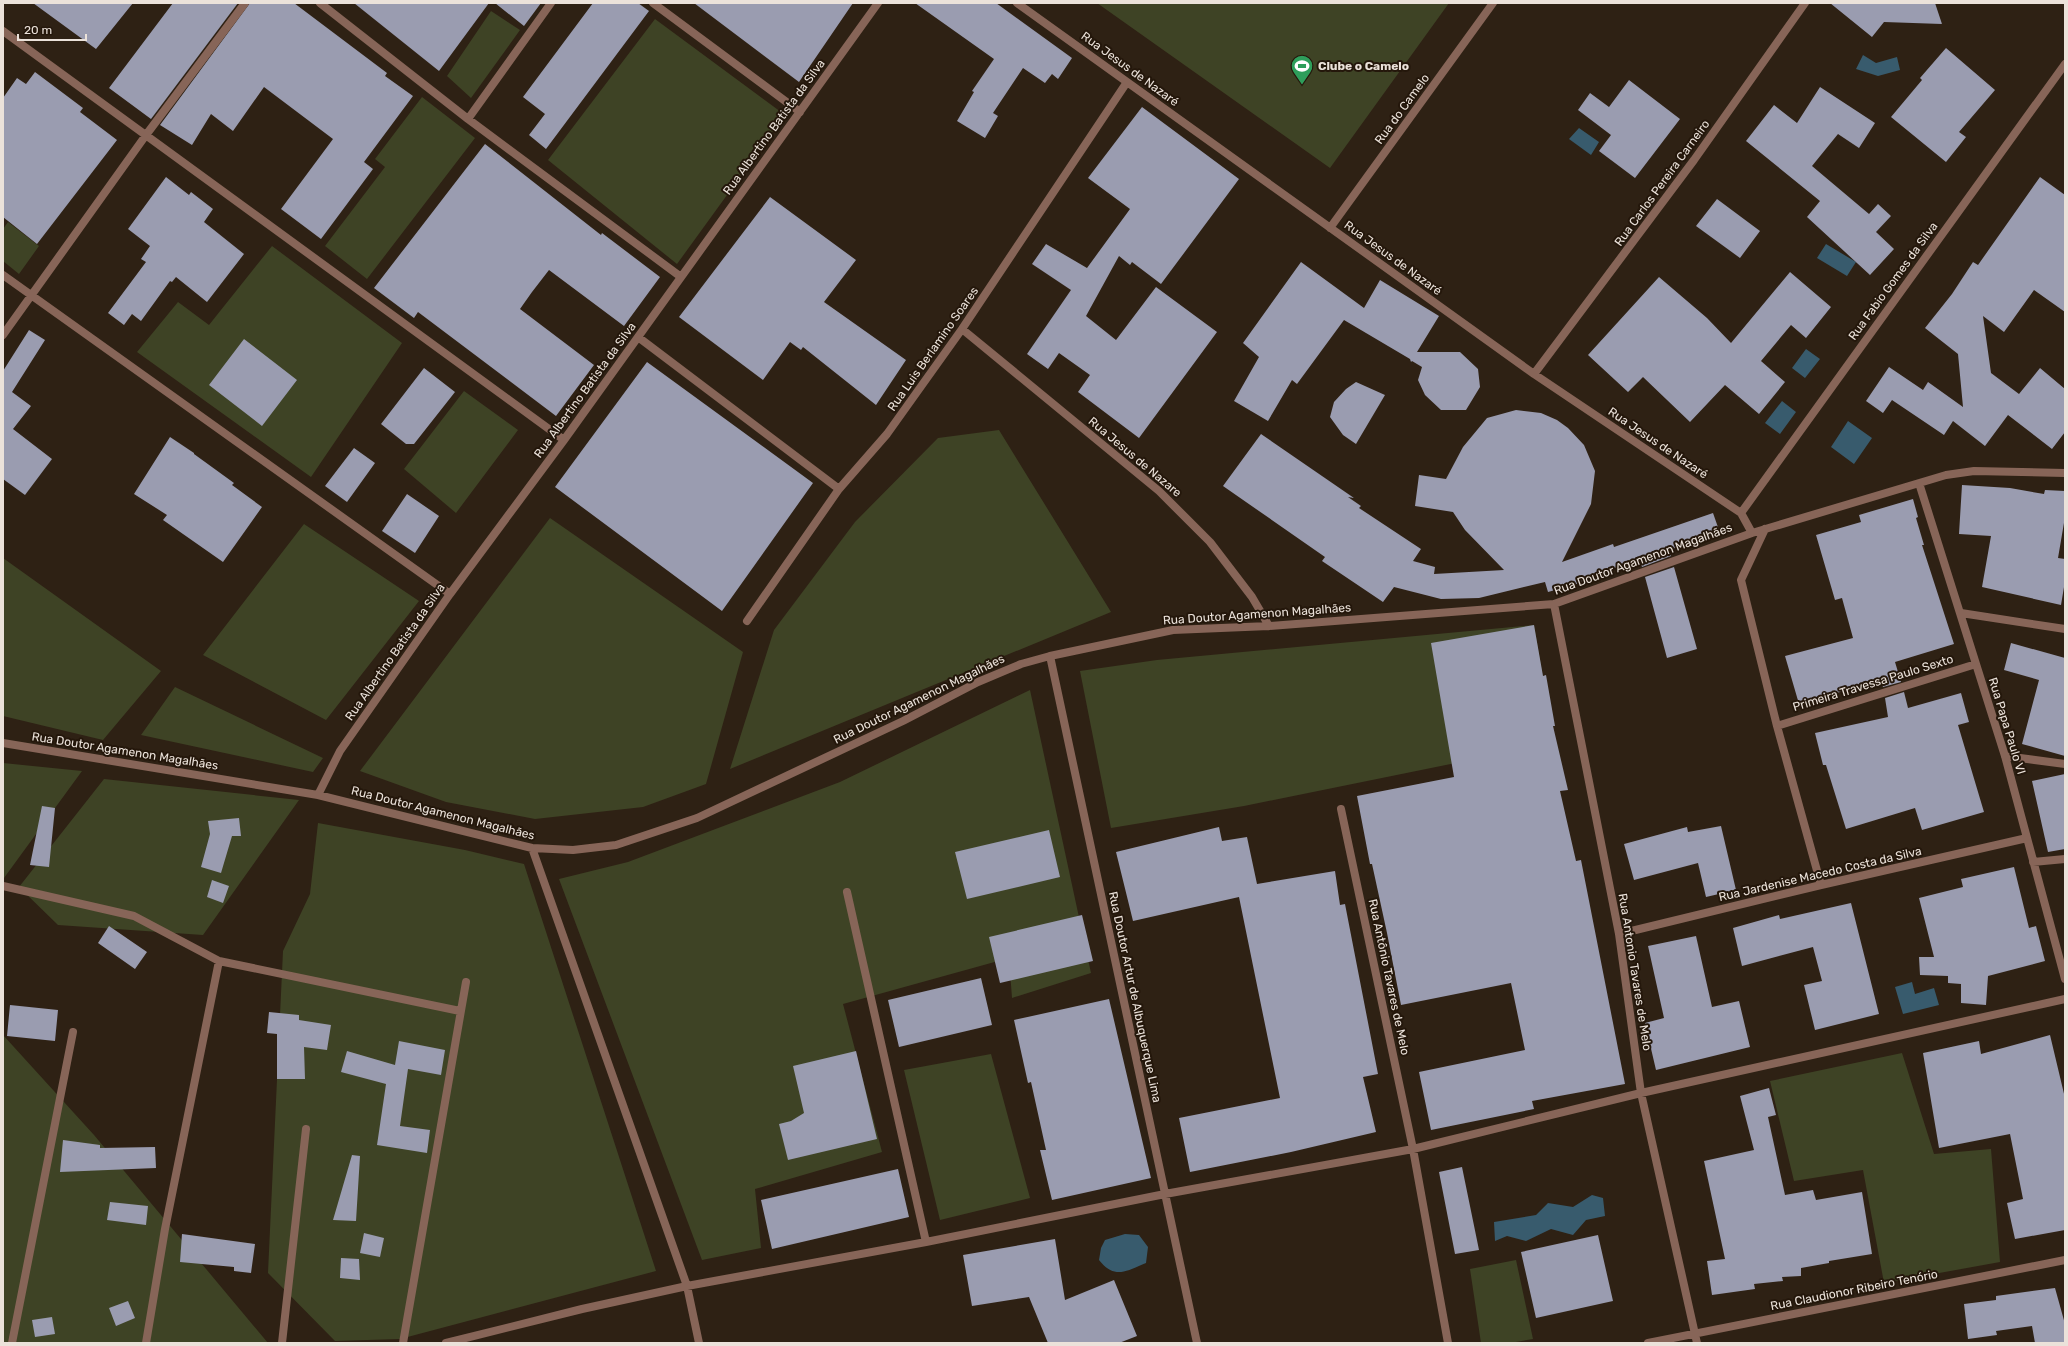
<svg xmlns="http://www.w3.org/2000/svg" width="2068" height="1346" font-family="Rubik,sans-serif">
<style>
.green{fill:#3e4325}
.water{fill:#385b6d}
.building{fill:#9a9cb0}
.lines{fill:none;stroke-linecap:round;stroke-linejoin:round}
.minor{stroke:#876558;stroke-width:8}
.labels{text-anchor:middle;stroke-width:4;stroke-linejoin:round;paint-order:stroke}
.poi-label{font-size:12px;font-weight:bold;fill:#ebe2da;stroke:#24170b;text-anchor:start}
.street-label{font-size:12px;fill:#ebe2da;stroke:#24170b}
</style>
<rect width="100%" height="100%" fill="#2e2114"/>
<!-- green -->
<path class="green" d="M 1097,3 L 1449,3 L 1330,168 Z
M 491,11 L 520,30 L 471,98 L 447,76 Z
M 655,19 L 785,115 L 677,264 L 548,160 Z
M 422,97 L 475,138 L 367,279 L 325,246 L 385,167 L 375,159 Z
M 8,222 L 39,246 L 19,274 L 3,261 L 3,229 Z
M 272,246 L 402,343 L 311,477 L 137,352 L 178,302 L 209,325 Z
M 464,391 L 518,430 L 456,513 L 404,469 Z
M 999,430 L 1111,612 L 730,769 L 774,630 L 855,522 L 938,438 Z
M 550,518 L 743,652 L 706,784 L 643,807 L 535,819 L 446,802 L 360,771 Z
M 304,524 L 419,601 L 326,720 L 203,655 Z
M 3,558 L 161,671 L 103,740 L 3,716 Z
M 1534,625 L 1554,743 L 1244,806 L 1111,828 L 1080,671 L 1157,660 Z
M 175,687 L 323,758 L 313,772 L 141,735 Z
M 1030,690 L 1091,973 L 1012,998 L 1009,958 L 843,1004 L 882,1152 L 755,1189 L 761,1248 L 702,1260 L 559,879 L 628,862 L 840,782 Z
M 3,763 L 82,771 L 4,878 L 3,876 Z
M 104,779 L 299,800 L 203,935 L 58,925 L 19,887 Z
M 318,823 L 465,850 L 524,864 L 656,1271 L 400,1339 L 335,1341 L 268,1273 L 283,951 L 310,894 Z
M 3,1035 L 94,1135 L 268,1343 L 3,1343 Z
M 1902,1053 L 1934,1154 L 1991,1149 L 2000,1262 L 1884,1283 L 1863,1170 L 1794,1181 L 1770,1081 Z
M 991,1054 L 1030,1198 L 940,1220 L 904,1070 Z
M 1516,1260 L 1533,1339 L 1510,1343 L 1481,1343 L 1470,1269 Z"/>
<!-- water -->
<path class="water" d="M 1863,55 L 1876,63 L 1897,57 L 1900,70 L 1878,76 L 1856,69 Z
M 1579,128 L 1599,142 L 1591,155 L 1569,139 Z
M 1826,244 L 1856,262 L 1847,276 L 1817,258 Z
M 1806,349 L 1820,359 L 1805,378 L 1792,368 Z
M 1782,401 L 1796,412 L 1780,434 L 1765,423 Z
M 1848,421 L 1872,438 L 1854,464 L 1831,447 Z
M 1912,982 L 1915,994 L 1934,988 L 1939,1005 L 1903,1014 L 1895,987 Z
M 1592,1195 L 1603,1198 L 1605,1216 L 1586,1220 L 1573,1235 L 1551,1229 L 1526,1241 L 1507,1236 L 1495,1241 L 1494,1222 L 1536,1215 L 1548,1203 L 1573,1207 Z
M 1125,1234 L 1139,1235 L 1148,1247 L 1146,1263 C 1126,1271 1115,1280 1099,1260 L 1101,1248 L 1105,1240 Z"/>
<!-- building -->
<path class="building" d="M 33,3 L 133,3 L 96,49 Z
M 173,3 L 238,3 L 151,119 L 109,88 Z
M 250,3 L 294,3 L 387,73 L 385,76 L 413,96 L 364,162 L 373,169 L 321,239 L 281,209 L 333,139 L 264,87 L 233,131 L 211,114 L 192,145 L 160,125 Z
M 354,3 L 489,3 L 439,71 Z
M 495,3 L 541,3 L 524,26 Z
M 593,3 L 638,3 L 649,11 L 546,149 L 529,135 L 545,114 L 523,97 Z
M 694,3 L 853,3 L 799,82 Z
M 915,3 L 996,3 L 1072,58 L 1058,79 L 1052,74 L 1045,83 L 1023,68 L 993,113 L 998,116 L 985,138 L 957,121 L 974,92 L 972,91 L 994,59 Z
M 1830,3 L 1935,3 L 1942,24 L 1884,22 L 1872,37 Z
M 1946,48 L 1995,90 L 1959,132 L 1966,137 L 1946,162 L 1891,117 L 1922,80 L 1920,78 Z
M 35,72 L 83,108 L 80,112 L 117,140 L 37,244 L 3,217 L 3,98 L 17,78 L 26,84 Z
M 1629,80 L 1680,119 L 1635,178 L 1599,151 L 1611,135 L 1578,110 L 1590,93 L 1609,107 Z
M 1820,87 L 1875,123 L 1859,148 L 1838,134 L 1812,166 L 1869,214 L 1878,204 L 1891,216 L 1876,232 L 1894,249 L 1870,275 L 1807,217 L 1820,201 L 1746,141 L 1774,105 L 1797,123 Z
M 1142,107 L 1239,179 L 1161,284 L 1132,262 L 1130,265 L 1119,256 L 1086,316 L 1116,340 L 1156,287 L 1217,332 L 1139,438 L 1078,392 L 1090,375 L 1059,353 L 1048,369 L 1027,354 L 1071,290 L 1032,264 L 1046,244 L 1087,268 L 1130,209 L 1088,178 Z
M 485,144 L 601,235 L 602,233 L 660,277 L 624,326 L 549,270 L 532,292 L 520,309 L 594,365 L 556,416 L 418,312 L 414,318 L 374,288 Z
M 166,177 L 189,195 L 191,192 L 213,209 L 204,222 L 244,254 L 207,302 L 176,277 L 172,282 L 170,281 L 141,321 L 132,314 L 124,325 L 108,313 L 146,262 L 141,259 L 150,246 L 128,229 Z
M 2040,177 L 2065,195 L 2065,312 L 2034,290 L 2004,332 L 1983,316 L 1991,373 L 2019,394 L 2040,368 L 2065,389 L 2065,432 L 2052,449 L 2008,415 L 1985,446 L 1953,421 L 1944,435 L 1892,400 L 1883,413 L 1866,401 L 1889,367 L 1923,390 L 1928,382 L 1963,407 L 1958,354 L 1925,328 L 1952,294 L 1973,262 L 1978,265 Z
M 770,197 L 856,260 L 824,302 L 906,360 L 876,405 L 803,347 L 801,350 L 790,342 L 763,380 L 679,317 Z
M 1717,199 L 1760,231 L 1740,258 L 1696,226 Z
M 1301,262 L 1364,308 L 1380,280 L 1439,316 L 1417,352 L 1460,352 L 1478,369 L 1480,387 L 1466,410 L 1441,410 L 1425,395 L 1418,380 L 1422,367 L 1412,361 L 1411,362 L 1410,359 L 1344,320 L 1297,384 L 1292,380 L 1268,421 L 1234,401 L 1259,357 L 1243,343 Z
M 1790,272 L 1831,307 L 1806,338 L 1791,325 L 1761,361 L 1785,382 L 1759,414 L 1725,385 L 1690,422 L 1643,377 L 1628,392 L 1588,355 L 1659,277 L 1707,318 L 1731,343 Z
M 29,330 L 45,340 L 12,392 L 31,406 L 13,429 L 52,459 L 25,495 L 3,479 L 3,371 Z
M 244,339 L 297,380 L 262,426 L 209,385 Z
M 647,362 L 813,483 L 722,611 L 555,487 Z
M 424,368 L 455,392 L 414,444 L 406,444 L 381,424 Z
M 1356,382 L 1385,395 L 1356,444 L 1343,435 L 1330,417 L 1334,402 L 1346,389 Z
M 1516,410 L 1541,413 L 1557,420 L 1568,428 L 1584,445 L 1595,471 L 1591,504 L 1562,562 L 1613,544 L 1614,547 L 1713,513 L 1720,533 L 1669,550 L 1671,556 L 1642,567 L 1640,560 L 1586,577 L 1587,581 L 1548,592 L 1545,582 L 1479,598 L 1441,599 L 1394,587 L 1383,602 L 1322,561 L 1325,557 L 1223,486 L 1261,434 L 1354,498 L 1348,497 L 1361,506 L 1359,508 L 1421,549 L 1413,561 L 1435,567 L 1434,574 L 1504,570 L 1465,530 L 1453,512 L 1415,506 L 1419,475 L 1446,479 L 1463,447 L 1487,418 Z
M 170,437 L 194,453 L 194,454 L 234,483 L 232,485 L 262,507 L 223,562 L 163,520 L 167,515 L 134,494 Z
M 354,448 L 375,463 L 347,502 L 325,486 Z
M 1962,485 L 2010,488 L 2044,494 L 2045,490 L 2065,491 L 2065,517 L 2058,558 L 2065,559 L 2065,581 L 2061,605 L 1982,587 L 1991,536 L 1959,534 Z
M 407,494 L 439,516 L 415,553 L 382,531 Z
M 1913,499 L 1918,517 L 1916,518 L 1924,545 L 1922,545 L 1954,644 L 1895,662 L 1901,682 L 1883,687 L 1881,680 L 1799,704 L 1785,656 L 1853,638 L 1842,598 L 1835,600 L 1816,535 L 1861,522 L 1859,515 Z
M 1674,567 L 1697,649 L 1667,658 L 1645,577 Z
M 1534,625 L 1543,676 L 1546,675 L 1555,726 L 1553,726 L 1568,790 L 1560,791 L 1576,861 L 1581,860 L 1625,1084 L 1532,1101 L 1534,1109 L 1431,1130 L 1419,1072 L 1525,1050 L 1511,983 L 1401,1005 L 1387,933 L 1372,864 L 1370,864 L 1357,796 L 1454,777 L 1431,643 Z
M 2011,643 L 2065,658 L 2065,756 L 2022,744 L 2039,680 L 2004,670 Z
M 1904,692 L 1908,708 L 1961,693 L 1969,722 L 1958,725 L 1984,812 L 1922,830 L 1915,808 L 1846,829 L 1826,765 L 1823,765 L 1815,733 L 1888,717 L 1885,698 Z
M 2065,774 L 2065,849 L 2048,852 L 2032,781 Z
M 42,806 L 55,808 L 49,867 L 30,865 Z
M 239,818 L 241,836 L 232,836 L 221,873 L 201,867 L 210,834 L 208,821 Z
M 1721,826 L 1736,890 L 1706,897 L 1698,863 L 1634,880 L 1624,844 L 1687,827 L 1688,832 Z
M 1219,827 L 1222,841 L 1247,837 L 1257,884 L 1335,871 L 1340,905 L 1345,904 L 1378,1074 L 1363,1077 L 1376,1132 L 1291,1152 L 1190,1172 L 1179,1118 L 1280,1098 L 1239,897 L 1133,921 L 1116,852 Z
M 1049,830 L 1060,877 L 967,899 L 955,852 Z
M 2014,867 L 2029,928 L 2036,926 L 2045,961 L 1988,976 L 1986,1005 L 1961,1003 L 1961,984 L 1948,983 L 1948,976 L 1920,975 L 1919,957 L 1934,957 L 1919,898 L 1963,887 L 1961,879 Z
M 212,880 L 229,886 L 223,903 L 207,897 Z
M 1851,903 L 1879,1014 L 1815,1030 L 1804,985 L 1822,981 L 1813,947 L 1742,966 L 1733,928 L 1779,915 L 1780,919 Z
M 1082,915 L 1093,961 L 1000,983 L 989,937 Z
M 109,926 L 147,952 L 135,969 L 98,943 Z
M 1696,936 L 1712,1007 L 1739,1001 L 1750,1047 L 1656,1070 L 1645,1023 L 1664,1018 L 1648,946 Z
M 981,978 L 992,1025 L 899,1047 L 888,1000 Z
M 1109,999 L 1151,1178 L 1052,1200 L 1040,1150 L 1046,1150 L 1031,1082 L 1028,1083 L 1014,1020 Z
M 10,1005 L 58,1010 L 55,1041 L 7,1036 Z
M 269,1012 L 299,1015 L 299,1020 L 331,1025 L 327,1050 L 304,1047 L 305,1079 L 277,1079 L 277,1034 L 267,1033 Z
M 2050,1035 L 2065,1098 L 2065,1230 L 2015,1239 L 2007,1203 L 2023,1199 L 2010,1134 L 1939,1148 L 1923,1053 L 1979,1041 L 1981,1054 Z
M 399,1041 L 445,1050 L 441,1075 L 408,1069 L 400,1126 L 430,1130 L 427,1153 L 377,1145 L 386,1084 L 341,1072 L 347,1051 L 395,1065 Z
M 856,1051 L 877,1139 L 788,1160 L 779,1124 L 791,1121 L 804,1113 L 793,1066 Z
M 1769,1088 L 1776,1115 L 1768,1117 L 1785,1195 L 1813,1190 L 1816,1200 L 1862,1192 L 1872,1254 L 1829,1261 L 1829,1263 L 1801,1268 L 1801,1276 L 1782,1277 L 1783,1281 L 1754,1284 L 1755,1289 L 1712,1295 L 1707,1261 L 1725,1259 L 1704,1161 L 1754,1150 L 1740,1096 Z
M 63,1140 L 100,1145 L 100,1148 L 155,1147 L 156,1168 L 60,1172 Z
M 352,1155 L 360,1156 L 356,1221 L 333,1220 Z
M 1462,1167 L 1479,1250 L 1455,1254 L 1439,1172 Z
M 898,1169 L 909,1217 L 772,1249 L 761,1200 Z
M 110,1202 L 148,1206 L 146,1225 L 107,1220 Z
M 364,1233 L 384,1238 L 380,1257 L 360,1253 Z
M 182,1234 L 255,1244 L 251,1273 L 234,1271 L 234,1267 L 180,1262 Z
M 1598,1235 L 1613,1301 L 1536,1318 L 1521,1252 Z
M 1055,1239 L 1065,1300 L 1114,1280 L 1137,1336 L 1119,1343 L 1048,1343 L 1029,1297 L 972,1306 L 963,1255 Z
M 341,1258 L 359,1259 L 360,1280 L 340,1278 Z
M 2055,1288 L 2065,1324 L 2065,1343 L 2035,1343 L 2032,1326 L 1996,1331 L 1997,1335 L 1968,1339 L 1964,1304 L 1996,1300 L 1996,1296 Z
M 128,1301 L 135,1318 L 116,1326 L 109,1308 Z
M 52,1317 L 55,1334 L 35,1337 L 32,1320 Z"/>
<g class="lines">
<!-- minor -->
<path class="minor" d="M 320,3 L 468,119 L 681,277
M 653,3 L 800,112
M 1017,3 L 1534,374 L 1741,513 L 1752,533
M 3,31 L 564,440
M 468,119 L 551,3
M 1330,228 L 1493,3
M 3,275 L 450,594
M 962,329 L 1159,491 L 1210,542 L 1252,597 L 1269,626
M 3,335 L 146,135 L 245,3
M 638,337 L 839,489
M 1534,374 L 1694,160 L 1805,3
M 1919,483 L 2005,756 L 2065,979
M 1741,513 L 2065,64
M 1765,529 L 1741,580 L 1777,726 L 1821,885
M 1554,604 L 1619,934 L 1641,1093 L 1697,1343
M 1961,613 L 2065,629
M 747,621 L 839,489 L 887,434 L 962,329 L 1127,82
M 1050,656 L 1197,1343
M 1777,726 L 1976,664
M 3,743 L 318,795 L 532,848 L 573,850 L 616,845 L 697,818 L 903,721 L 978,682 L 1021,664 L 1050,656 L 1173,630 L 1269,626 L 1554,604 L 1752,533 L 1946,475 L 1974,471 L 2065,473
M 2005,756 L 2065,764
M 318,795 L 340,751 L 450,594 L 564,440 L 878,3
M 1341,809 L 1413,1149 L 1448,1343
M 532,848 L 687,1286 L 699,1343
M 2033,862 L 2065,859
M 3,886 L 134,916 L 219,961
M 847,892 L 926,1242
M 1619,934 L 1821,885 L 2027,838
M 12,1343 L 73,1032
M 146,1343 L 165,1229 L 219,961 L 460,1011
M 282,1343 L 306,1129
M 403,1343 L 466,982
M 446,1343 L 582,1309 L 687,1286 L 926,1242 L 1165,1194 L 1413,1149 L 1641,1093 L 2065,999
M 1648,1343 L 2065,1260"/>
</g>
<!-- icons -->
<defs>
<g id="stadium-pin" transform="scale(1.15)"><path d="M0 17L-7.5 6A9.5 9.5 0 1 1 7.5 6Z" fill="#2e9e5b" stroke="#24170b"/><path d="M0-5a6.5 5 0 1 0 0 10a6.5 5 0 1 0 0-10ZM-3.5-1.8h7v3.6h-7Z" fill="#fff"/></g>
</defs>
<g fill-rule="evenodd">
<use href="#stadium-pin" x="1302" y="66"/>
</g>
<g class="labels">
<!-- poi labels -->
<g class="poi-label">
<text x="1318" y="70">Clube o Camelo</text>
</g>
<!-- street labels -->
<g class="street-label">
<text transform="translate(1130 69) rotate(36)" y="4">Rua Jesus de Nazaré</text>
<text transform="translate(1402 109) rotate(-54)" y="4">Rua do Camelo</text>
<text transform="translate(774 127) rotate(-54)" y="4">Rua Albertino Batista da Silva</text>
<text transform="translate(1662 183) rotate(-54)" y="4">Rua Carlos Pereira Carneiro</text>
<text transform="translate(1393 258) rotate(36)" y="4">Rua Jesus de Nazaré</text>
<text transform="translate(1893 281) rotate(-54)" y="4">Rua Fabio Gomes da Silva</text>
<text transform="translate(933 349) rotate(-55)" y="4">Rua Luis Berlamino Soares</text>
<text transform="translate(585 390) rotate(-54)" y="4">Rua Albertino Batista da Silva</text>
<text transform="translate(1658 443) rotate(34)" y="4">Rua Jesus de Nazaré</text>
<text transform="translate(1135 457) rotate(40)" y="4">Rua Jesus de Nazare</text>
<text transform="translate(1643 559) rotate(-20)" y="4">Rua Doutor Agamenon Magalhães</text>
<text transform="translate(1257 614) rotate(-4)" y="4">Rua Doutor Agamenon Magalhães</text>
<text transform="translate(395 652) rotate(-55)" y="4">Rua Albertino Batista da Silva</text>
<text transform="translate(1873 683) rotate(-17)" y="4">Primeira Travessa Paulo Sexto</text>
<text transform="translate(919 699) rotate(-26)" y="4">Rua Doutor Agamenon Magalhães</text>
<text transform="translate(2007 726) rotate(73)" y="4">Rua Papa Paulo VI</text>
<text transform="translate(125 751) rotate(9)" y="4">Rua Doutor Agamenon Magalhães</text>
<text transform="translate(443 813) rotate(14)" y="4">Rua Doutor Agamenon Magalhães</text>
<text transform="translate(1820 874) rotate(-13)" y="4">Rua Jardenise Macedo Costa da Silva</text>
<text transform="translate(1635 972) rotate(81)" y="4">Rua Antonio Tavares de Melo</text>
<text transform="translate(1389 977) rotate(78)" y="4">Rua Antônio Tavares de Melo</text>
<text transform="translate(1135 997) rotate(78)" y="4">Rua Doutor Artur de Albuquerque Lima</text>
<text transform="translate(1854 1290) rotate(-11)" y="4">Rua Claudionor Ribeiro Tenório</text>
</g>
</g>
<!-- border -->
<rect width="2068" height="1346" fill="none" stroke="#ebe2da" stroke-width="8"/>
<!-- scale -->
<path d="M18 34v6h68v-6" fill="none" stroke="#ebe2da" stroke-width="2"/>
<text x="24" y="34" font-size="12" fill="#ebe2da" stroke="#24170b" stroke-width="3" paint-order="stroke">20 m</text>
</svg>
